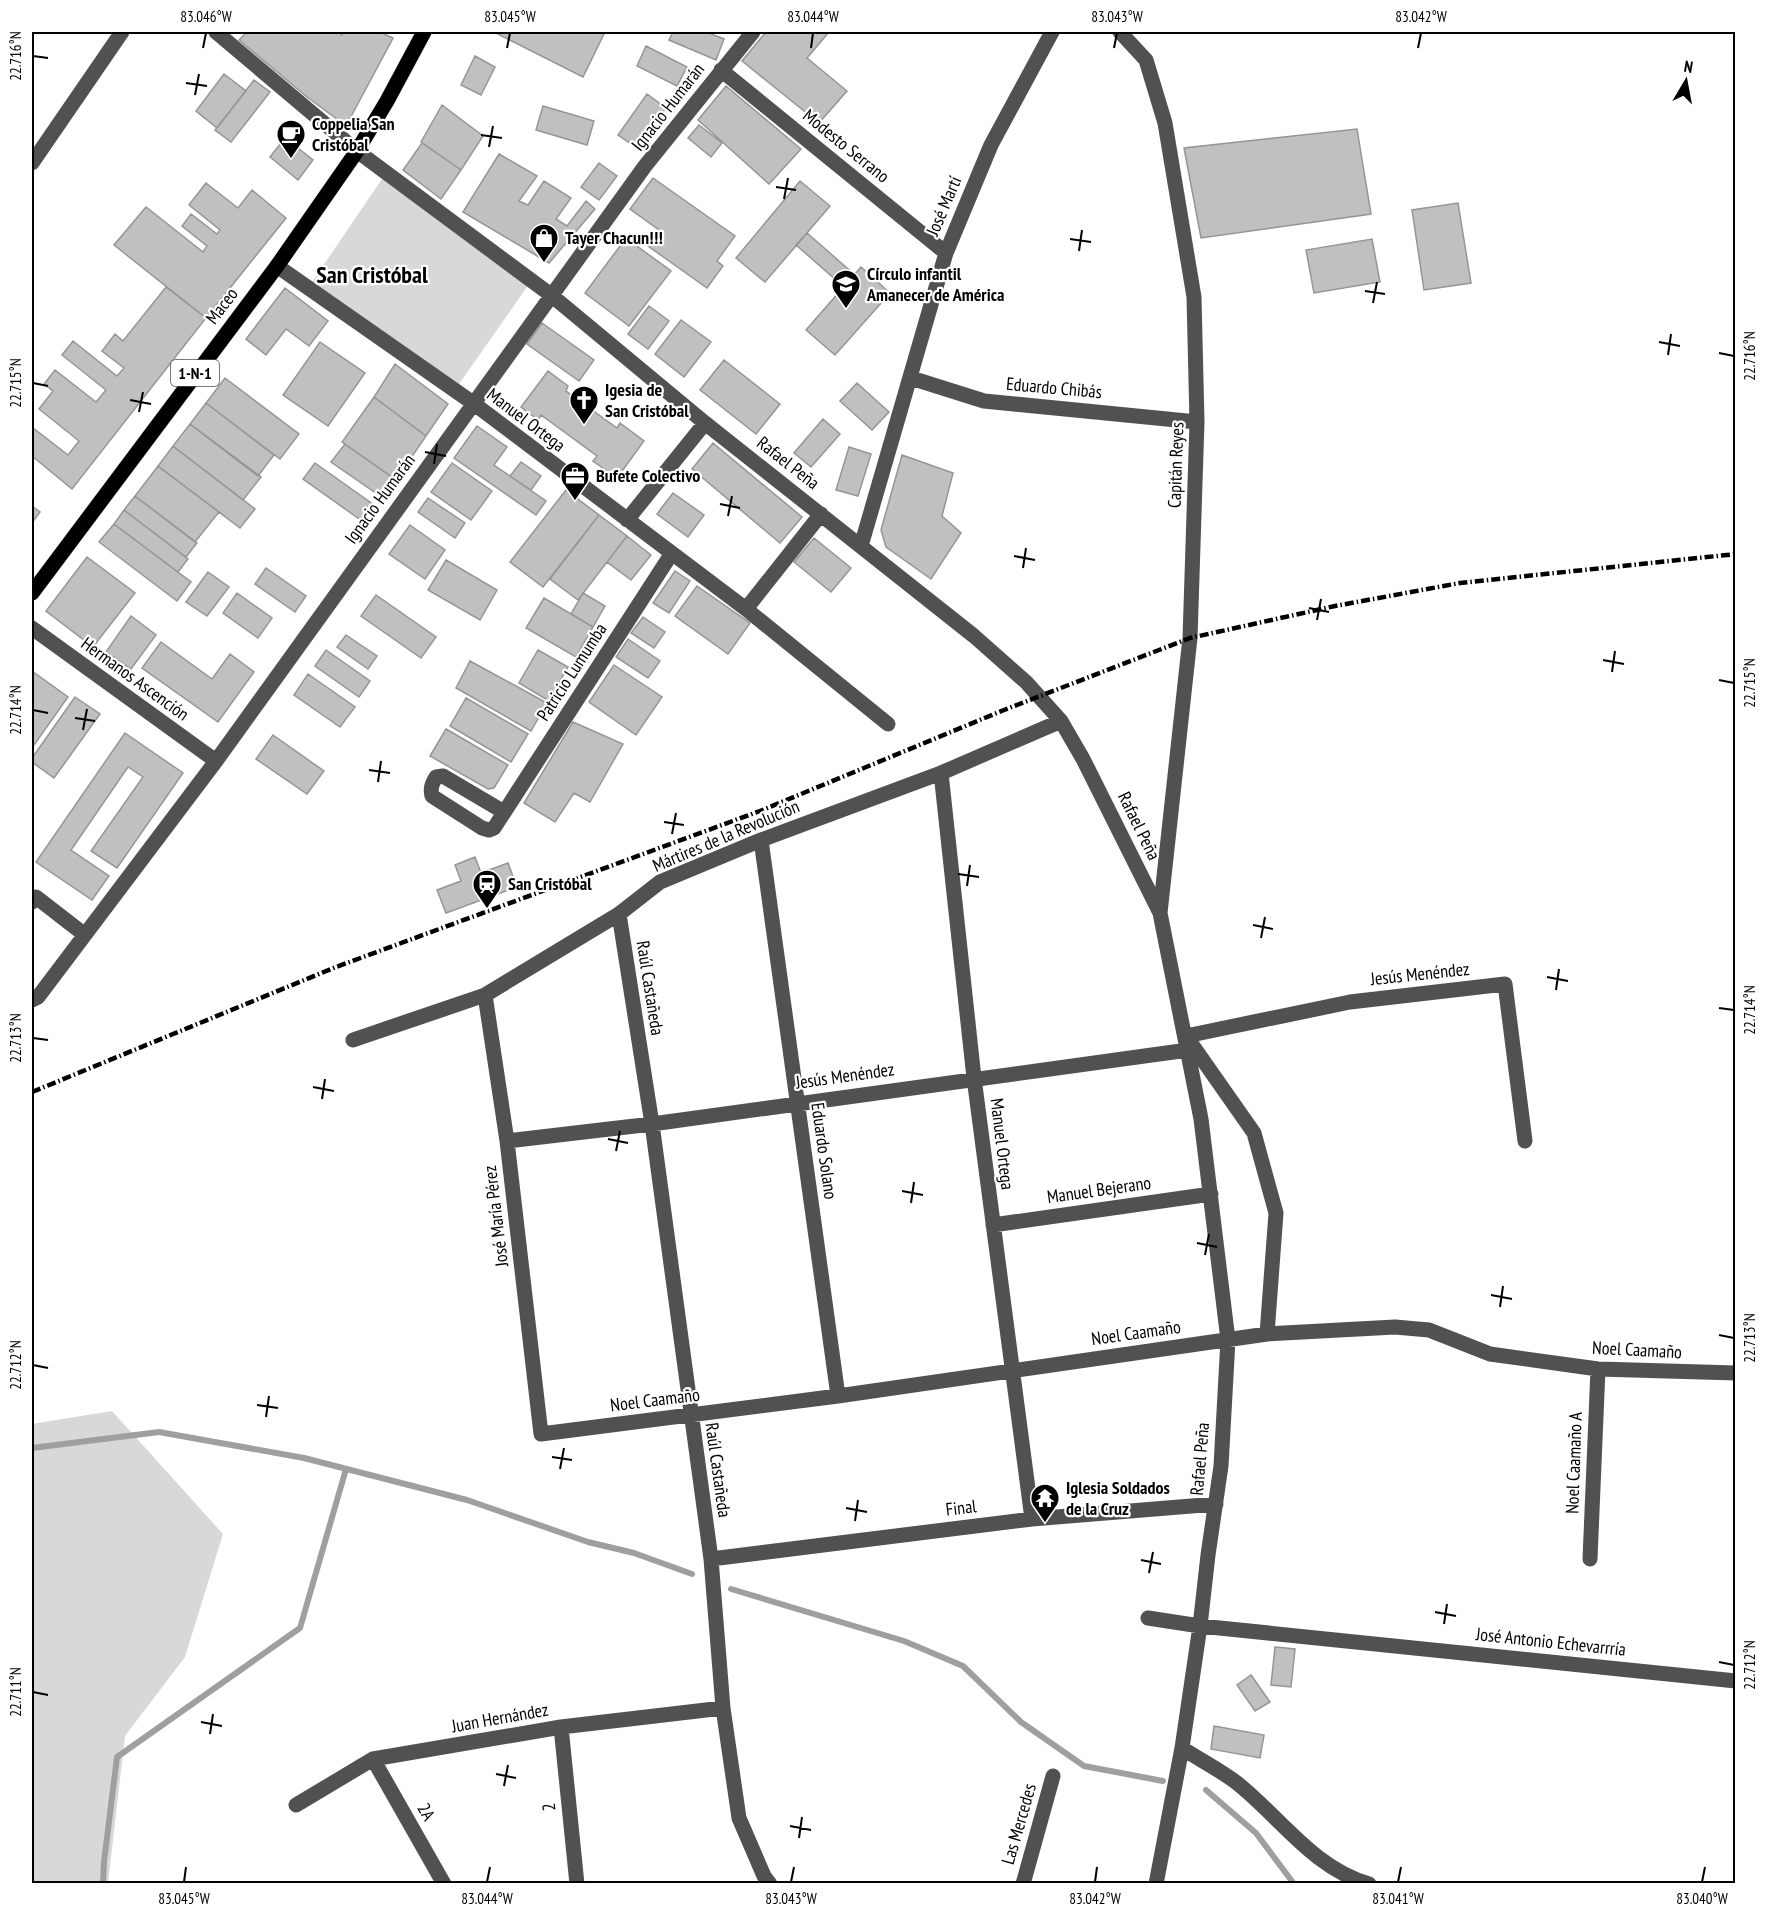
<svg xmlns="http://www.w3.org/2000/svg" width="1767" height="1915" font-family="'PT Sans Narrow',sans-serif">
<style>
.green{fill:#d8d8d8}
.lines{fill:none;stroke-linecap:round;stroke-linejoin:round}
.stream{stroke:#9f9f9f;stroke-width:6}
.building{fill:#c0c0c0;stroke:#959595;stroke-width:1.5}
.major-casing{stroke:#dbdbdb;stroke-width:16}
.minor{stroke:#515151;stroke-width:15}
.major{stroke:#000;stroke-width:15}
.rail{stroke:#000;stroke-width:4.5;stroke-dasharray:9 3 1.5 3;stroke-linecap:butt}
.ticks{fill:none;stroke:#000;stroke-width:2}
.labels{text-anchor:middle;stroke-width:4.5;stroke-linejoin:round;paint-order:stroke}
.shield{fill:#fff;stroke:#4c4c4c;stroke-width:1.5}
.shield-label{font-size:16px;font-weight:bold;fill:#000}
.street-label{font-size:18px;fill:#000;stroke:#fff}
.poi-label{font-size:18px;font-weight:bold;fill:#000;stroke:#fff;text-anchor:start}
.district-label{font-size:24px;font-weight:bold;fill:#000;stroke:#fff}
.neatline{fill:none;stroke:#000;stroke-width:2}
.ticks-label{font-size:15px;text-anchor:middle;fill:#000}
</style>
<rect width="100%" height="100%" fill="#fff"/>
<!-- green -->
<path class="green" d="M 384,176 L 529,284 L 457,387 L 312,282 Z
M 112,1411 L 223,1534 L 185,1657 L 125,1736 L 108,1883 L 32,1883 L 32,1424 Z"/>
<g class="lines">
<!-- stream -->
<path class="stream" d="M 32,1448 L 159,1432 L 304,1458 L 467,1500 L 588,1542 L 634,1553 L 692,1574
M 731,1589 L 904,1641 L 963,1666 L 1021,1722 L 1084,1766 L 1163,1781
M 1206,1790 L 1256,1833 L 1294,1884
M 103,1884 L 104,1862 L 117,1757 L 300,1628 L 346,1469"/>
</g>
<!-- building -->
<path class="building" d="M 247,32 L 338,32 L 342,35 L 343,32 L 380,32 L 393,38 L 346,126 L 307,97 L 239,40 Z
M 494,32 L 605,32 L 583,77 Z
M 673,32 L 706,32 L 724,39 L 716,60 L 669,40 Z
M 766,32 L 829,32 L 807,58 L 847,91 L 819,123 L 742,61 Z
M 646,46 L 687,67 L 677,86 L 637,66 Z
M 475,56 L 495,67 L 481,95 L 461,85 Z
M 224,74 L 246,91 L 217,128 L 196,111 Z
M 254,80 L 270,92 L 231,142 L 215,130 Z
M 726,86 L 801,149 L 769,184 L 698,120 Z
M 647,94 L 666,108 L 637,148 L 618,135 Z
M 442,105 L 483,136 L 461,170 L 421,142 Z
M 543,106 L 594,121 L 587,145 L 536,130 Z
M 699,125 L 722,143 L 711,157 L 688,138 Z
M 1357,129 L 1371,214 L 1201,238 L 1184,148 Z
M 285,138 L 313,160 L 298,180 L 270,157 Z
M 422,143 L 461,170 L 441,199 L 403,170 Z
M 499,154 L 537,176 L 519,201 L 528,205 L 544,181 L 571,198 L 556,219 L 567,226 L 586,201 L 595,209 L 549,263 L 463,212 Z
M 599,163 L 617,176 L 599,200 L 581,187 Z
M 653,178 L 735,236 L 717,261 L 723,266 L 707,288 L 648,246 L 659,230 L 630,209 Z
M 800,181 L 830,206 L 765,282 L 736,258 Z
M 206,183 L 238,208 L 252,190 L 286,218 L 206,318 L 114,245 L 146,207 L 203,252 L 207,246 L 182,226 L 191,214 L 217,234 L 220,230 L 189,205 Z
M 1458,203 L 1471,283 L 1424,290 L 1412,210 Z
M 807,233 L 855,275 L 844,287 L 796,245 Z
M 626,238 L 671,271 L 629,326 L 585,293 Z
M 1372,239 L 1380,282 L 1314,293 L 1306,250 Z
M 861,267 L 890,293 L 835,355 L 806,330 Z
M 166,287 L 206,318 L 72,489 L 32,456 L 33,428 L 68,455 L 79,441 L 39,409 L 53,391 L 44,384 L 55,370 L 96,402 L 106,390 L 62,355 L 73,341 L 117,376 L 124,368 L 102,351 L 115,334 L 123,341 Z
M 285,288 L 328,321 L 309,346 L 286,329 L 266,355 L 246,339 Z
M 649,306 L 669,321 L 648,349 L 628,334 Z
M 681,320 L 711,342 L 684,377 L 655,354 Z
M 542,323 L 594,360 L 579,381 L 527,344 Z
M 320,342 L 365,373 L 328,426 L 283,395 Z
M 724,360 L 780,404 L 756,434 L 700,390 Z
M 395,364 L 448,404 L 426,436 L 374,397 Z
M 548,371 L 568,386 L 566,391 L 617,428 L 620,423 L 644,441 L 617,478 L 593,461 L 597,456 L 541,415 L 538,420 L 521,407 Z
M 225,378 L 299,434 L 280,459 L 206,403 Z
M 857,383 L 889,412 L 872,430 L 840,401 Z
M 374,397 L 426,436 L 396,480 L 342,442 Z
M 206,403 L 274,455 L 258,476 L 190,424 Z
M 823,419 L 840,434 L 811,467 L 794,453 Z
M 190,424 L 261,477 L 243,500 L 173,446 Z
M 477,426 L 507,447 L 494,465 L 546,501 L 536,515 L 454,458 Z
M 713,443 L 802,517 L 780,543 L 692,469 Z
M 345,444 L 396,480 L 383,498 L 331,462 Z
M 173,446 L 255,509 L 240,528 L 158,466 Z
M 849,447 L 871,454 L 858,496 L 836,490 Z
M 902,455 L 953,473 L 942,516 L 961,533 L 931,579 L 886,547 L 881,530 Z
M 521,462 L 541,476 L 531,490 L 510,476 Z
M 315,463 L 374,505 L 362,521 L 303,479 Z
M 452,463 L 492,491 L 471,520 L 431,492 Z
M 158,466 L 219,512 L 195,542 L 135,496 Z
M 566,490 L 599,515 L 543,587 L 510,562 Z
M 673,493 L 704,515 L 688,537 L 657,514 Z
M 135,496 L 197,543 L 186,557 L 124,510 Z
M 428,498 L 465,523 L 455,538 L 418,512 Z
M 32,506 L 40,512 L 32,523 Z
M 124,510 L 188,559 L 178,572 L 114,524 Z
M 599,515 L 627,536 L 578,600 L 550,579 Z
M 114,524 L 191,582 L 177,601 L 99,542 Z
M 410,525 L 445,550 L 425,579 L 389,554 Z
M 627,536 L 651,555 L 631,580 L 607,562 Z
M 814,538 L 851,568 L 831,592 L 794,562 Z
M 87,557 L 135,593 L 93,647 L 46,611 Z
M 446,560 L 497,590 L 480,620 L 428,590 Z
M 266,568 L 306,596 L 295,612 L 255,584 Z
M 675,571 L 690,581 L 669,613 L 653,603 Z
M 208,572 L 229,587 L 207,616 L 186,602 Z
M 697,586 L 750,623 L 728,654 L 675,616 Z
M 237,593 L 272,618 L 258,638 L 223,613 Z
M 583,593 L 605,606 L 593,627 L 571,614 Z
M 376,595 L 436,637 L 421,658 L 361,616 Z
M 544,598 L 593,627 L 576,657 L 526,628 Z
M 131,616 L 156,635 L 131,669 L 106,652 Z
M 643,617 L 665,632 L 654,648 L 631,633 Z
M 346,635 L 377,656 L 368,669 L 337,647 Z
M 628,639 L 660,661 L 648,678 L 616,657 Z
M 161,642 L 212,679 L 230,654 L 254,672 L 218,722 L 142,668 Z
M 326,650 L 370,681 L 359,697 L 315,666 Z
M 538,650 L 568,667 L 549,701 L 519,683 Z
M 470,661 L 547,703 L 531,731 L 456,688 Z
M 614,665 L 662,697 L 636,735 L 589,702 Z
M 32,671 L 68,697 L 32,748 Z
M 308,674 L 355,707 L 340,727 L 294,695 Z
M 75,697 L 100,714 L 54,778 L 32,762 L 32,758 Z
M 466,698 L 528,734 L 511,762 L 450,726 Z
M 573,722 L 623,744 L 590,802 L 574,793 L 555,822 L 524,803 Z
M 446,729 L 508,765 L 494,788 L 488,789 L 430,756 Z
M 125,733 L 183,773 L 117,868 L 91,851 L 143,777 L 128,767 L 71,850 L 109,876 L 92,900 L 36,862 Z
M 273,735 L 324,771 L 307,794 L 256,759 Z
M 475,857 L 481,873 L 508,863 L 517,887 L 446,913 L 437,890 L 461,881 L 455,865 Z
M 1275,1647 L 1295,1649 L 1291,1687 L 1271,1685 Z
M 1251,1675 L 1270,1702 L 1255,1711 L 1237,1685 Z
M 1214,1726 L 1264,1735 L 1260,1758 L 1211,1749 Z"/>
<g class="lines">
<!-- major casing -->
<g class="major-casing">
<path id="major" d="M 32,593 L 277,266 L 357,151 L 387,101 L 424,32"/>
</g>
<!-- minor -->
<path class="minor" d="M 216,32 L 357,151 L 551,295 L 705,423 L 974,636 L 1026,682 L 1061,721 L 1083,759 L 1160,913 L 1201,1119 L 1228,1340 L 1221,1466 L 1208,1555 L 1200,1626 L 1182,1748 L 1156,1884
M 1120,32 L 1146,60 L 1165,123 L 1194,297 L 1197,422 L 1190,638 L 1160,913
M 721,70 L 946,253
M 32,163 L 122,32
M 277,266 L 473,403 L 746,609 L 888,724
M 911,378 L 984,401 L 1197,422
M 627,520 L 705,423
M 861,546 L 946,253 L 991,145 L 1052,32
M 746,609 L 821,514
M 32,628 L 216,761
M 941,773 L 974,1078 L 1032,1519
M 504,812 L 443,776 L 436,777 C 432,784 430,788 432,796 L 482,828 L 489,830 L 494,828 L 672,553
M 761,840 L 838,1396
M 32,902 L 36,897 L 85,935
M 619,914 L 652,1124 L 711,1559 L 723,1708 L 739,1818 L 764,1876 L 770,1884
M 485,995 L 507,1141 L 541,1434 L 838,1396 L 1267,1334 L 1395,1327 L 1429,1330 L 1490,1354 L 1598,1369 L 1736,1373
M 32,1000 L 38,997 L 216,761 L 645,166 L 753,32
M 353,1040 L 485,995 L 619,914 L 660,882 L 761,840 L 941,773 L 1061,721
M 507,1141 L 652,1124 L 1188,1050
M 993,1225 L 1211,1194
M 1267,1334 L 1276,1213 L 1254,1133 L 1186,1036 L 1350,1002 L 1505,984 L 1525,1141
M 711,1559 L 1032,1519 L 1216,1504
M 1590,1559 L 1598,1369
M 1148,1618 L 1200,1626 L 1736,1681
M 561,1727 L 577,1884
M 1182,1748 C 1200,1760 1220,1770 1237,1783 C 1280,1817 1313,1868 1369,1884
M 373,1759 L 444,1884
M 296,1805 L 373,1759 L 561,1727 L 723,1708
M 1023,1884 L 1053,1776"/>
<!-- major -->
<use href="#major" class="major"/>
<!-- rail -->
<path class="rail" d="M 32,1092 L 336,967 L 760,811 L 1004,710 L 1190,638 L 1335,606 L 1460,583 L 1736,554"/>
</g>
<!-- ticks -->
<path class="ticks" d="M 203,48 L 206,33M 507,48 L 510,33M 811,48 L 813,33M 1114,48 L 1117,33M 1418,48 L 1421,33M 33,56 L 48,58M 186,83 L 207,86M 195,95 L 199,74M 481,135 L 502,138M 489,147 L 493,126M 776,187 L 796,190M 784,199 L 788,178M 1070,239 L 1091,242M 1079,251 L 1082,230M 1365,291 L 1385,294M 1373,303 L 1377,282M 1659,342 L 1680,346M 1719,353 L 1734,356M 1668,355 L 1671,334M 33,383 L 48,386M 130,400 L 151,404M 139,412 L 143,392M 425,452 L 446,456M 434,464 L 437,444M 720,504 L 740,508M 728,516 L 732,496M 1014,556 L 1035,560M 1023,568 L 1026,548M 1309,608 L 1329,612M 1317,620 L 1321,599M 1603,660 L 1624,664M 1612,672 L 1615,651M 1719,680 L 1734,683M 33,710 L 48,713M 75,718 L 95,721M 83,730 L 87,709M 369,770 L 390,773M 378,782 L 381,761M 664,822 L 684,825M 672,834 L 676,813M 958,874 L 979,877M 967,886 L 970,865M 1253,925 L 1273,929M 1261,938 L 1265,917M 1547,977 L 1568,981M 1556,990 L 1559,969M 1719,1008 L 1734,1010M 33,1038 L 48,1040M 313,1087 L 334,1091M 322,1099 L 325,1079M 608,1139 L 628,1143M 616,1151 L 620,1131M 902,1191 L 923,1195M 911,1203 L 914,1182M 1197,1243 L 1217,1247M 1205,1255 L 1209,1234M 1491,1295 L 1512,1299M 1500,1307 L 1503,1286M 1719,1335 L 1734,1338M 33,1365 L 48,1368M 257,1405 L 278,1408M 266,1417 L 269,1396M 552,1457 L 572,1460M 560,1469 L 564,1448M 846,1508 L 867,1512M 855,1521 L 858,1500M 1141,1560 L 1161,1564M 1149,1573 L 1153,1552M 1435,1612 L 1456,1616M 1444,1624 L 1447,1604M 1719,1662 L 1734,1665M 33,1692 L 48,1695M 201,1722 L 222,1726M 210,1734 L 213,1714M 496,1774 L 516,1778M 504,1786 L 508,1765M 790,1826 L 811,1830M 799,1838 L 802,1817M 184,1882 L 186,1867M 487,1882 L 490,1867M 791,1882 L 794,1867M 1095,1882 L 1097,1867M 1398,1882 L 1401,1867M 1702,1882 L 1705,1867"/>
<!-- icons -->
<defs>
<g id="cafe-pin" transform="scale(1.5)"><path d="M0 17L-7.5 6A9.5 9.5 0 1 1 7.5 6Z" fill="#000" stroke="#fff"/><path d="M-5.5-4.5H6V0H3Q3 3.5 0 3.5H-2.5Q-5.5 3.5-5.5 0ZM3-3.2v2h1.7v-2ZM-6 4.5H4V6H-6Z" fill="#fff"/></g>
<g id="shop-pin" transform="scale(1.5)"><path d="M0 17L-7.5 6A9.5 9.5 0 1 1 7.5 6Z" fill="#000" stroke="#fff"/><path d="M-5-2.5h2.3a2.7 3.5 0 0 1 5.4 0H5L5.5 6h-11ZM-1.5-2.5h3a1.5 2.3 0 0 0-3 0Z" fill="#fff"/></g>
<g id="school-pin" transform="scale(1.5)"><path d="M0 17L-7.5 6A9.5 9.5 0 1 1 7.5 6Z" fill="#000" stroke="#fff"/><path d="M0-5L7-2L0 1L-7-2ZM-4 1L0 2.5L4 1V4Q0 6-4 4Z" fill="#fff"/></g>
<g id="church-pin" transform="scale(1.5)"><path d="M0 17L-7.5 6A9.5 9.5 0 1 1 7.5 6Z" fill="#000" stroke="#fff"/><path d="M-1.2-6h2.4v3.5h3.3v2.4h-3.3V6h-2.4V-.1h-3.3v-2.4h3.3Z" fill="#fff"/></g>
<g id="office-pin" transform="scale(1.5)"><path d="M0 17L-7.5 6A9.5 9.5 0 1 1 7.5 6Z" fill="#000" stroke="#fff"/><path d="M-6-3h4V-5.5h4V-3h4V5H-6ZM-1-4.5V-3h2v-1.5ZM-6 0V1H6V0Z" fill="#fff"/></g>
<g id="station-pin" transform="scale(1.5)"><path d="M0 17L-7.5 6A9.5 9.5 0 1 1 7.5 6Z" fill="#000" stroke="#fff"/><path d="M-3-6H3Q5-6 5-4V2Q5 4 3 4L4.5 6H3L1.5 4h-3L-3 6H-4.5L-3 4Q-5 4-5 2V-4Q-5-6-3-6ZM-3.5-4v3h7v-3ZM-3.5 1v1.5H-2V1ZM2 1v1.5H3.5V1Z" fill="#fff"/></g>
<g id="temple-pin" transform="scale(1.5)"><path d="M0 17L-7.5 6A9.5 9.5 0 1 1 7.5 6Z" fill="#000" stroke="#fff"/><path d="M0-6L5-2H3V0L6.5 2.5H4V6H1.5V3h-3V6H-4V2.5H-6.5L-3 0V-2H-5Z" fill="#fff"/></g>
</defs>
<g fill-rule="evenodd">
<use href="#cafe-pin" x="291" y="134"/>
<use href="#shop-pin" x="544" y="238"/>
<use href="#school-pin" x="846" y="284"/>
<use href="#church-pin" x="584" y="400"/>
<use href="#office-pin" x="575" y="476"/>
<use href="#station-pin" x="487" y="884"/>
<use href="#temple-pin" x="1045" y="1498"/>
</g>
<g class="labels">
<!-- shield labels -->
<rect class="shield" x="171" y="360" width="48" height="26" rx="4.5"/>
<g class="shield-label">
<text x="195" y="379">1-N-1</text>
</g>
<!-- street labels -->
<g class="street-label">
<text transform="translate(668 107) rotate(-52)" y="6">Ignacio Humarán</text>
<text transform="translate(846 146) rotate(39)" y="6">Modesto Serrano</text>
<text transform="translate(944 206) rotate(-67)" y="6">José Martí</text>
<text transform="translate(222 306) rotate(-53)" y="6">Maceo</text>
<text transform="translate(1054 388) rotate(5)" y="6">Eduardo Chibás</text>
<text transform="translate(526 420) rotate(37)" y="6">Manuel Ortega</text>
<text transform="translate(788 463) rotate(38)" y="6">Rafael Peña</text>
<text transform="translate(1176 465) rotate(-88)" y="6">Capitán Reyes</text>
<text transform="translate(380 499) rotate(-54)" y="6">Ignacio Humarán</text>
<text transform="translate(572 672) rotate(-57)" y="6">Patricio Lumumba</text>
<text transform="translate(135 679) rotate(36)" y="6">Hermanos Ascención</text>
<text transform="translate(1139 826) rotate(64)" y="6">Rafael Peña</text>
<text transform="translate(726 836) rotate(-23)" y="6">Mártires de la Revolución</text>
<text transform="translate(1420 974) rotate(-6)" y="6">Jesús Menéndez</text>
<text transform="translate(650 988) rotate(81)" y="6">Raúl Castañeda</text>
<text transform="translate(845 1076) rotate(-8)" y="6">Jesús Menéndez</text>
<text transform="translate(1002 1144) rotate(83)" y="6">Manuel Ortega</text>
<text transform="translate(824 1151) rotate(82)" y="6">Eduardo Solano</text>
<text transform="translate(1099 1190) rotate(-8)" y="6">Manuel Bejerano</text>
<text transform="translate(496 1216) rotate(-97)" y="6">José María Pérez</text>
<text transform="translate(1136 1333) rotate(-8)" y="6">Noel Caamaño</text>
<text transform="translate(1637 1350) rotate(3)" y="6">Noel Caamaño</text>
<text transform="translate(655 1400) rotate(-7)" y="6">Noel Caamaño</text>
<text transform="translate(1200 1459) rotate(-85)" y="6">Rafael Peña</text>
<text transform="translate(1574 1463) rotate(-88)" y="6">Noel Caamaño A</text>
<text transform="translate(718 1470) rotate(82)" y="6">Raúl Castañeda</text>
<text transform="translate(961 1508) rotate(-7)" y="6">Final</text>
<text transform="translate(1551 1642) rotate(6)" y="6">José Antonio Echevarrría</text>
<text transform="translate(500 1718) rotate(-10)" y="6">Juan Hernández</text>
<text transform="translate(549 1807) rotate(-96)" y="6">2</text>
<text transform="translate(426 1812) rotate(60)" y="6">2A</text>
<text transform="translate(1019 1824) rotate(-74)" y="6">Las Mercedes</text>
</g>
<!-- poi labels -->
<g class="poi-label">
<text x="312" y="130">Coppelia San<tspan x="312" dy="21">Cristóbal</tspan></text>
<text x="565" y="244">Tayer Chacun!!!</text>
<text x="867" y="280">Círculo infantil<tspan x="867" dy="21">Amanecer de América</tspan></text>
<text x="605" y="396">Igesia de<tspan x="605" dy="21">San Cristóbal</tspan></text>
<text x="596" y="482">Bufete Colectivo</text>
<text x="508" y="890">San Cristóbal</text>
<text x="1066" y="1494">Iglesia Soldados<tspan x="1066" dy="21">de la Cruz</tspan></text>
</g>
<!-- district labels -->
<g class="district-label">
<text x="372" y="283">San Cristóbal</text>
</g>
</g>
<!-- border -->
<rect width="1767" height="1915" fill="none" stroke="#ffffff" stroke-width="66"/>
<!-- north arrow -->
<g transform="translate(1686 81) rotate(10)" stroke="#ffffff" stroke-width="4.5" paint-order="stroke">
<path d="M0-4.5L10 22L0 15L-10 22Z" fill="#000000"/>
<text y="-9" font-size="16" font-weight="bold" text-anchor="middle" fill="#000000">N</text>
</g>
<rect x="33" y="33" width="1701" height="1849" class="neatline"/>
<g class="ticks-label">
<text x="206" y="22">83.046°W</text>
<text x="510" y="22">83.045°W</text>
<text x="813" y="22">83.044°W</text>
<text x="1117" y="22">83.043°W</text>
<text x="1421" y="22">83.042°W</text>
<text transform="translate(16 56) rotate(-90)" y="5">22.716°N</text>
<text transform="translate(1750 356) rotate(-90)" y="5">22.716°N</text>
<text transform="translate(16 383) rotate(-90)" y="5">22.715°N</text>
<text transform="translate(1750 683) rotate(-90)" y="5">22.715°N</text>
<text transform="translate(16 710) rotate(-90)" y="5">22.714°N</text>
<text transform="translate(1750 1010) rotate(-90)" y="5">22.714°N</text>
<text transform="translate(16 1038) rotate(-90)" y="5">22.713°N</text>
<text transform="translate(1750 1338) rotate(-90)" y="5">22.713°N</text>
<text transform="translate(16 1365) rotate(-90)" y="5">22.712°N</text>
<text transform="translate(1750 1665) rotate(-90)" y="5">22.712°N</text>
<text transform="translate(16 1692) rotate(-90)" y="5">22.711°N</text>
<text x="184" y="1904">83.045°W</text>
<text x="487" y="1904">83.044°W</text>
<text x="791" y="1904">83.043°W</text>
<text x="1095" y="1904">83.042°W</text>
<text x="1398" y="1904">83.041°W</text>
<text x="1702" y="1904">83.040°W</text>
</g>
</svg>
